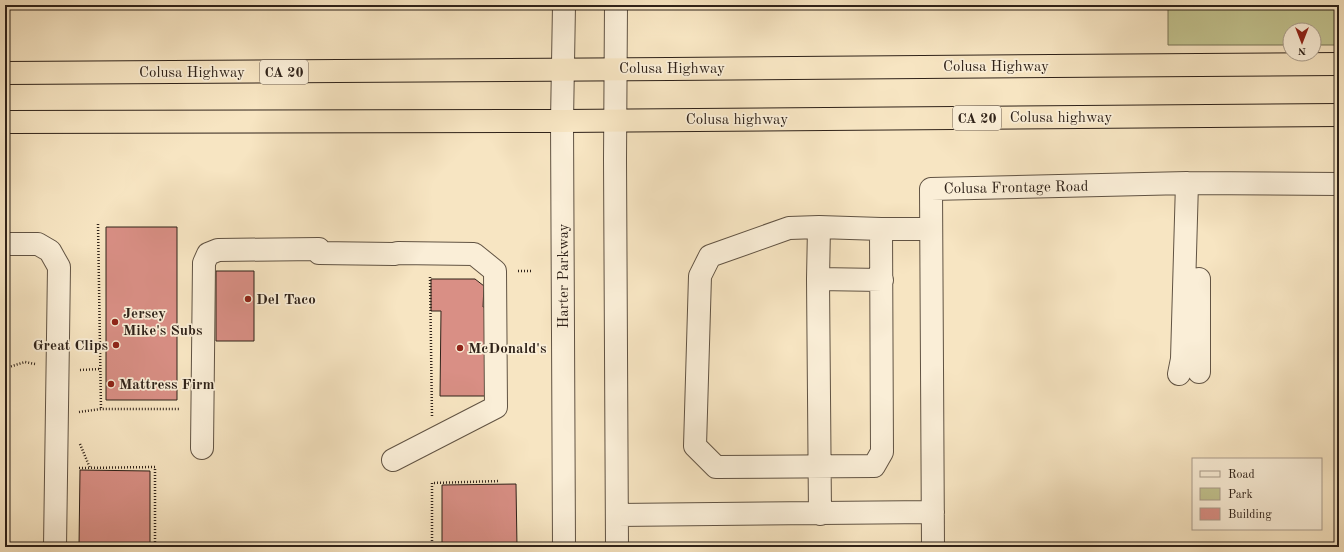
<svg xmlns="http://www.w3.org/2000/svg" width="1344" height="552" font-family="'Old Standard TT',serif">
<style>
.green{fill:#c2c38f;stroke:#787254}
.building{fill:#d98f85;stroke:#2f2219}
.lines{fill:none;stroke-linecap:round;stroke-linejoin:round}
.minor-casing{stroke:#615343;stroke-width:24}
.highway-casing{stroke:#2f2219;stroke-width:24}
.path{stroke:#2f2219;stroke-width:2.5;stroke-dasharray:1 2;stroke-linecap:butt}
.minor{stroke:#faeed7;stroke-width:22}
.highway{stroke:#f7e5c2;stroke-width:22}
.poi-dot{fill:#8f2418;stroke:#faeed7;stroke-width:1.5}
.labels{text-anchor:middle;stroke-width:3.5;stroke-linejoin:round;paint-order:stroke}
.shield{fill:#faeed7;stroke:#6c5f52;stroke-width:1}
.shield-label{font-size:14px;font-weight:bold;fill:#2f2219}
.street-label{font-size:15px;fill:#2f2219;stroke:#faeed7}
.poi-label{font-size:15px;font-weight:bold;fill:#2f2219;stroke:#faeed7;text-anchor:start}
</style>
<rect width="100%" height="100%" fill="#f7e5c2"/>
<filter id="stains"><feTurbulence type="fractalNoise" baseFrequency=".005" numOctaves="4"/><feColorMatrix values="0 0 0 0 .2 0 0 0 0 .09 0 0 0 0 .02 0 0 0 .5 -.17"/></filter>
<radialGradient id="worn" r=".72"><stop offset=".6" stop-color="#630" stop-opacity="0"/><stop offset="1" stop-color="#630" stop-opacity=".3"/></radialGradient>
<!-- green -->
<path class="green" d="M 1168,5 L 1339,5 L 1339,45 L 1314,45 L 1314,30 L 1290,30 L 1290,45 L 1168,45 Z"/>
<!-- building -->
<path class="building" d="M 106,227 L 177,227 L 177,400 L 106,400 Z
M 216,271 L 254,271 L 254,341 L 216,341 Z
M 431,279 L 475,279 L 484,286 L 483,307 L 493,307 L 493,396 L 440,396 L 441,311 L 431,311 Z
M 80,470 L 150,471 L 150,547 L 79,547 Z
M 516,484 L 517,547 L 442,547 L 442,485 Z"/>
<g class="lines">
<!-- minor casing -->
<g class="minor-casing">
<path id="minor" d="M 564,5 L 562,121 L 564,547
M 616,5 L 615,159 L 617,547
M 819,227 L 818,279 L 820,514
M 881,229 L 882,452 L 874,466 L 716,467 L 695,446 L 700,276 L 710,256 L 789,228 L 819,227 L 881,229 L 931,229
M 5,244 L 38,244 L 50,251 L 59,267 L 55,547
M 818,279 L 882,280
M 1199,279 L 1199,372
M 1179,374 L 1182,359 L 1187,183
M 202,448 L 204,263 L 208,254 L 218,250 L 319,249 L 319,253 L 394,254 L 398,253 L 474,254 L 495,271 L 496,407 L 393,460
M 617,515 L 933,512
M 933,547 L 931,189 L 1187,183 L 1339,184"/>
</g>
<!-- highway casing -->
<g class="highway-casing">
<path id="highway" d="M 5,73 C 450,71 894,67 1339,64
M 5,122 L 562,121 L 1339,115"/>
</g>
<!-- path -->
<path class="path" d="M 98,224 L 101,409
M 518,271 L 533,271
M 430,277 L 432,416
M 5,367 L 9,367 L 25,362 L 35,364
M 80,370 L 100,369
M 79,412 L 101,409 L 180,409
M 80,444 L 90,468
M 79,468 L 155,467 L 155,547
M 432,547 L 432,483 L 500,481"/>
<!-- minor -->
<use href="#minor" class="minor"/>
<!-- highway -->
<use href="#highway" class="highway"/>
</g>
<!-- markers -->
<g class="poi-dot">
<circle cx="248" cy="299" r="4"/>
<circle cx="115" cy="322" r="4"/>
<circle cx="116" cy="345" r="4"/>
<circle cx="460" cy="348" r="4"/>
<circle cx="111" cy="384" r="4"/>
</g>
<g class="labels">
<!-- shield labels -->
<g class="shield">
<rect x="260" y="60" width="48" height="24" rx="3"/>
<rect x="953" y="106" width="48" height="24" rx="3"/>
</g>
<g class="shield-label">
<text x="284" y="77">CA 20</text>
<text x="977" y="123">CA 20</text>
</g>
<!-- street labels -->
<g class="street-label">
<text x="996" y="71">Colusa Highway</text>
<text x="672" y="73">Colusa Highway</text>
<text x="192" y="77">Colusa Highway</text>
<text x="1061" y="122">Colusa highway</text>
<text x="737" y="124">Colusa highway</text>
<text transform="translate(1016 187) rotate(-1)" y="5">Colusa Frontage Road</text>
<text transform="translate(563 276) rotate(-90)" y="5">Harter Parkway</text>
</g>
<!-- poi labels -->
<g class="poi-label">
<text x="256" y="304">Del Taco</text>
<text x="123" y="318">Jersey<tspan x="123" dy="17">Mike's Subs</tspan></text>
<text x="108" y="350" text-anchor="end">Great Clips</text>
<text x="468" y="353">McDonald's</text>
<text x="119" y="389">Mattress Firm</text>
</g>
</g>
<!-- margin -->
<rect width="1344" height="552" fill="none" stroke="#f7e5c2" stroke-width="20"/>
<rect x="6" y="6" width="1332" height="540" fill="none" stroke="#2f2219" stroke-width="2"/>
<rect x="10" y="10" width="1324" height="532" fill="none" stroke="#2f2219"/>
<!-- legend -->
<rect x="1192" y="458" width="130" height="72" fill="#faeed7" stroke="#a99c8b"/>
<rect x="1200" y="471" width="20" height="6" fill="#faeed7" stroke="#a99c8b"/>
<text x="1228" y="478" font-size="12" fill="#2f2219">Road</text>
<rect x="1200" y="488" width="20" height="12" fill="#c2c38f" stroke="#a99c8b"/>
<text x="1228" y="498" font-size="12" fill="#2f2219">Park</text>
<rect x="1200" y="508" width="20" height="12" fill="#d98f85" stroke="#a99c8b"/>
<text x="1228" y="518" font-size="12" fill="#2f2219">Building</text>
<!-- north arrow -->
<g transform="translate(1302 42) rotate(180)"><circle r="19" fill="#faeed7" stroke="#a99c8b"/>
<path d="M0-3L7 15L0 10L-7 15Z" fill="#8f2418"/>
<text y="-6" font-size="11" font-weight="bold" text-anchor="middle" fill="#2f2219">N</text>
</g>
<rect width="100%" height="100%" filter="url(#stains)"/>
<rect width="100%" height="100%" fill="url(#worn)"/>
</svg>
